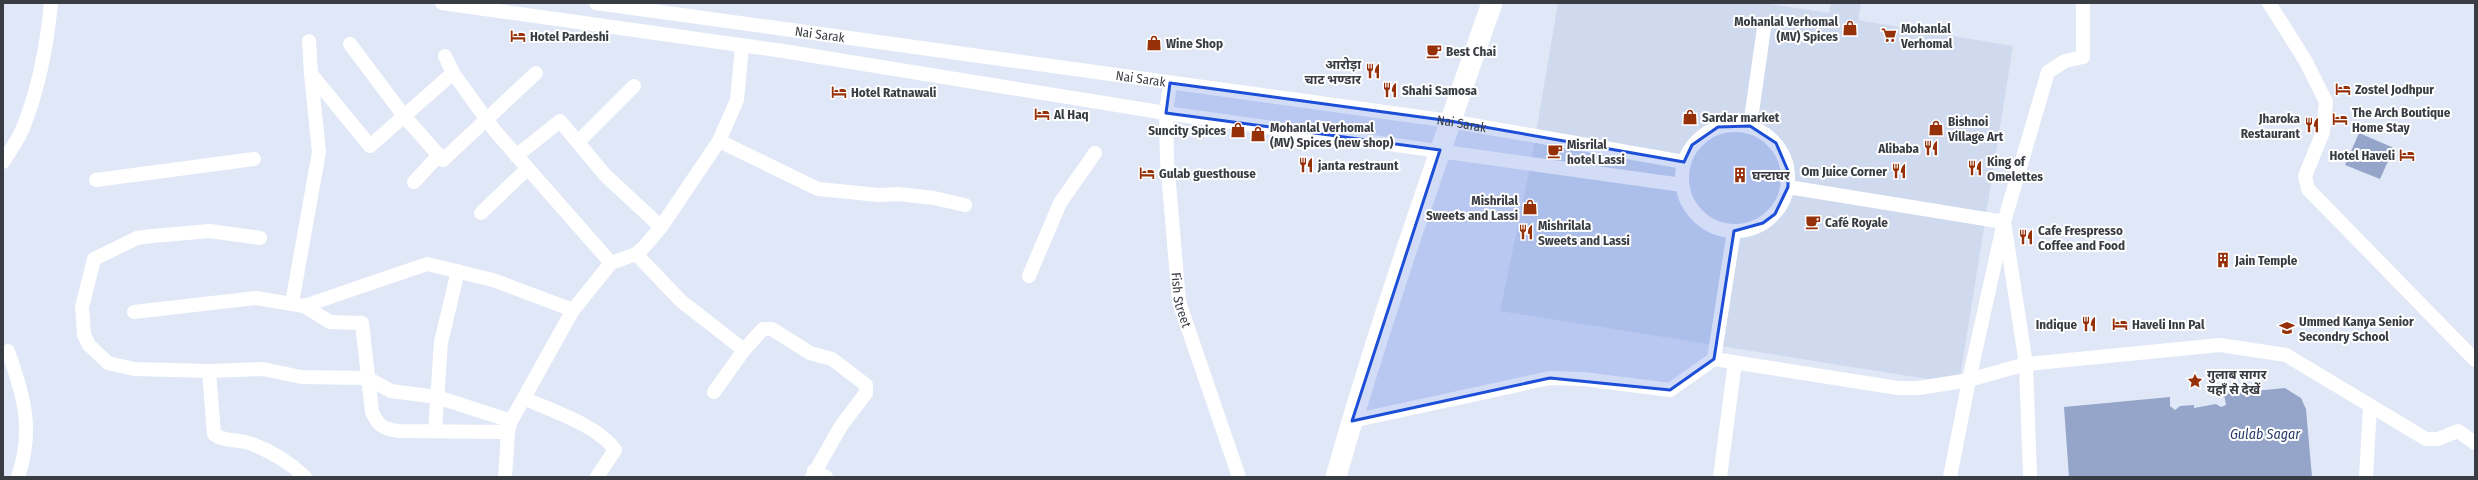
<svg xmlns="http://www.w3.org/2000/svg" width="2478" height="480" font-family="'Fira Sans Condensed','Noto Sans Devanagari',sans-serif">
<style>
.built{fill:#d0daef}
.water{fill:#95a5c9}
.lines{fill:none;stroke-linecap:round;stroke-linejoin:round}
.street{stroke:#fff;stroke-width:14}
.secondary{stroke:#fff;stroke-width:21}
.marked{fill:#1d4ed8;fill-opacity:0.2;stroke:#1d4ed8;stroke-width:3;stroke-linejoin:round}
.labels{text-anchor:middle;stroke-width:4;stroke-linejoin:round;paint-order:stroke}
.poi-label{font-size:13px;font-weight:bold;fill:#393c42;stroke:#fff;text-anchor:start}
.street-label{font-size:13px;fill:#393c42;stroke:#fff}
.water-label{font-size:14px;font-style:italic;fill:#283b6a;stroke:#fff}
</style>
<rect width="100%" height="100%" fill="#e0e7f7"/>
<!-- built -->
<path class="built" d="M 1558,3 L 1764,3 L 1829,13 L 1831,3 L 1861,3 L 1858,20 L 2013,46 L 1959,384 L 1500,311 L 1531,162 Z"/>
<!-- water -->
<path class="water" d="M 2359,133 L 2394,148 L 2380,179 L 2345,165 Z
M 2285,388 L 2301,398 L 2306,409 L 2312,477 L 2069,477 L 2064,407 L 2170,397 L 2170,406 L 2175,410 L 2180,406 L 2194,405 L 2194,408 L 2216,404 L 2221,407 L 2226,405 L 2224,394 Z"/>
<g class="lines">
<!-- street -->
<g class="street">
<path d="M 442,3 L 783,51 L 1166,113 L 1682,185"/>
<path id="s1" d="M 596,3 L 1450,121 L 1684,162"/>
<path d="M 2269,3 L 2305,60 L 2326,102 L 2323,132 L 2305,176 L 2308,189 L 2475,360"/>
<path d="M 309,41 L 311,74 L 370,146 L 453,73"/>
<path d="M 350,44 L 404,116 L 443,160 L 536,73"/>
<path d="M 445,56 L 453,73 L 495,131 L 611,263"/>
<path id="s2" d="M 1170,83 L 1166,113 L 1167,160 L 1179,302 L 1239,477"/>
<circle cx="1735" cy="178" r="53"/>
<path d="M 1750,126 L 1764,28"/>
<path d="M 719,141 L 818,189 L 879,195 L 898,194 L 934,198 L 965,205"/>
<path d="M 578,142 L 634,86"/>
<path d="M 516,156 L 560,121 L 605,175 L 661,227"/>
<path d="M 3,162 C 10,151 18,140 23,128 C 39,88 47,45 51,3"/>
<path d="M 96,180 L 254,159"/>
<path d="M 414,182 L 438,156"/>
<path d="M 1788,187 L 2004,222 L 2026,364 L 2030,477"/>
<path d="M 481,213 L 527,169"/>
<path d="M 260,238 L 210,231 L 152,236 L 137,238 L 94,259 L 82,307 L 84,335 L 89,345 L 108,363 L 134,369 L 209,371 L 263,369 L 301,377 L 367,378 L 391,391 L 437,397 L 511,421"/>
<path d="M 636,254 L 681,301 L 744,350"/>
<path d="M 1029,276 L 1060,203 L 1095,153"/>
<path d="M 292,303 L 319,152 L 311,74"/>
<path d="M 304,306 L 427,264 L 493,280 L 573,310"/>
<path d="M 134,312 L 256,298 L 304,306 L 330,322 L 362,323 L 372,412 C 378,426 384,429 399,431 L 508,432"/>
<path d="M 8,351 C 24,396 34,430 18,477"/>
<path d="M 1714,359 L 1734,231"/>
<path d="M 209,371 L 214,434 C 223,442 238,439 249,443 C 269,450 290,463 305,477"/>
<path d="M 714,392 L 744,350 L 763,329 L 772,329 L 810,353 L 832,359 L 866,385 L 866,393 L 841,426 L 812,477"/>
<path d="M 524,398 C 551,411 598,425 615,450 L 597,477"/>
<path d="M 1352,421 L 1550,378 L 1583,379 L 1670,390 L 1714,359 L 1898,388 L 1919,388 L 1969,380 L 2026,364 L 2220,345 L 2286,355 L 2426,439 L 2438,439 L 2458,431 L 2475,443"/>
<path d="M 435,431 L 441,342 L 458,271"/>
<path d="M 814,471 L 826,477"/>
<path d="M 505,477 L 508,432 L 511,421 L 573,310 L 611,263 L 636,254 L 644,247 L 661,227 L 719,141 L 737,100 L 742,46"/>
<path d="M 1720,477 L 1735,362"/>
<path d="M 1950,477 L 1969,380 L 2004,222 L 2048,72 L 2065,61 L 2083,57 L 2083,3"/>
<path d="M 2366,477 L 2370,407"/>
</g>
<!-- secondary -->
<path class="secondary" d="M 1336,477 C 1381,317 1437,160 1492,3"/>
</g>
<!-- marked area -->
<path class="marked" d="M 1170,83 L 1450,121 L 1684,162 L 1692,145 L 1718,127 L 1750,126 L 1776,143 L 1788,171 L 1788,187 L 1775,214 L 1763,223 L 1734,231 L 1714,359 L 1670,390 L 1550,378 L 1352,421 L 1440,150 L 1166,113 Z"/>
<!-- icons -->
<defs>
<g id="shop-bare" transform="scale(1.2)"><path d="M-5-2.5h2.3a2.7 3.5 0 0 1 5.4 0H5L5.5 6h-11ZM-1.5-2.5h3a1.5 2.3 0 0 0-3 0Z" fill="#963008" stroke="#fff" stroke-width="2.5" paint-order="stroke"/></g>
<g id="supermarket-bare" transform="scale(1.2)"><path d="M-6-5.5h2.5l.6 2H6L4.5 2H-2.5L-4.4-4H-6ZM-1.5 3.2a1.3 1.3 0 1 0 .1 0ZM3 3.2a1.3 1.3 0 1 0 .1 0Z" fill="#963008" stroke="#fff" stroke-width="2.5" paint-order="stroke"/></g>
<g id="hotel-bare" transform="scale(1.2)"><path d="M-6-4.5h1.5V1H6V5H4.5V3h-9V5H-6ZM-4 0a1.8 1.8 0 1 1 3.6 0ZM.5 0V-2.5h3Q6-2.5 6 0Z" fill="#963008" stroke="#fff" stroke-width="2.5" paint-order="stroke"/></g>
<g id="cafe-bare" transform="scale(1.2)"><path d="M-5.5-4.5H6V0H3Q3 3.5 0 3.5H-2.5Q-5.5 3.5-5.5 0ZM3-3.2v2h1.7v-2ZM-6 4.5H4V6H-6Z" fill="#963008" stroke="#fff" stroke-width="2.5" paint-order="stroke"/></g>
<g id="restaurant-bare" transform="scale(1.2)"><path d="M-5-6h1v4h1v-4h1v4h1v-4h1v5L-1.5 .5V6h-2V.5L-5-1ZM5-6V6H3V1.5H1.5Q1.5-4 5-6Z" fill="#963008" stroke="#fff" stroke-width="2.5" paint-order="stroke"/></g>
<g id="building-bare" transform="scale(1.2)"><path d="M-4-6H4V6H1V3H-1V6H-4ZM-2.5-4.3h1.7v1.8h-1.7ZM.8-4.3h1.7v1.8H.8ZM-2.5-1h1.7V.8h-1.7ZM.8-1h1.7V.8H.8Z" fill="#963008" stroke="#fff" stroke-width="2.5" paint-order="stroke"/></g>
<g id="school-bare" transform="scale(1.2)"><path d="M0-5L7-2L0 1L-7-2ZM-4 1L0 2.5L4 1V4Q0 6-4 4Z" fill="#963008" stroke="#fff" stroke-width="2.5" paint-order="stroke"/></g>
<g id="sight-bare" transform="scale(1.2)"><path d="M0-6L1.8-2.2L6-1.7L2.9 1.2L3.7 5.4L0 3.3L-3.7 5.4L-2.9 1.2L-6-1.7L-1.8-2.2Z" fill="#963008" stroke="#fff" stroke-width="2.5" paint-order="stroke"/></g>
</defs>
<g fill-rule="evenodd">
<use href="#shop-bare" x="1850" y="28"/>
<use href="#supermarket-bare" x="1889" y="35"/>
<use href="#hotel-bare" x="518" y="36"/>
<use href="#shop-bare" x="1154" y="43"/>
<use href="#cafe-bare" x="1434" y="51"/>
<use href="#restaurant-bare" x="1373" y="71"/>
<use href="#hotel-bare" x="2343" y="89"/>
<use href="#restaurant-bare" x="1390" y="90"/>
<use href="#hotel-bare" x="839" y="92"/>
<use href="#hotel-bare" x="1042" y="114"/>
<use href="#shop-bare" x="1690" y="117"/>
<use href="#hotel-bare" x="2340" y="119"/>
<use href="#restaurant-bare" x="2312" y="125"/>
<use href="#shop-bare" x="1936" y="128"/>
<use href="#shop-bare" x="1238" y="130"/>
<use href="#shop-bare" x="1258" y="134"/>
<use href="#restaurant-bare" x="1931" y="148"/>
<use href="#cafe-bare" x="1555" y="151"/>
<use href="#hotel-bare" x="2407" y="155"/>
<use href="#restaurant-bare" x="1306" y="165"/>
<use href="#restaurant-bare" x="1975" y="168"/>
<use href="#restaurant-bare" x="1899" y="171"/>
<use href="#hotel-bare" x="1147" y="173"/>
<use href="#building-bare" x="1740" y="175"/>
<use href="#shop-bare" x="1530" y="207"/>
<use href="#cafe-bare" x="1813" y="222"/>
<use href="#restaurant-bare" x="1526" y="232"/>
<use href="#restaurant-bare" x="2026" y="237"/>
<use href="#building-bare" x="2223" y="260"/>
<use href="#restaurant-bare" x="2089" y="324"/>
<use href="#hotel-bare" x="2120" y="324"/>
<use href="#school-bare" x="2287" y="328"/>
<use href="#sight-bare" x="2195" y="381"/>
</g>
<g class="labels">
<!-- poi labels -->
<g class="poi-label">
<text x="1838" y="26" text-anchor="end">Mohanlal Verhomal<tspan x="1838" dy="15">(MV) Spices</tspan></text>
<text x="1901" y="33">Mohanlal<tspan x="1901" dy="15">Verhomal</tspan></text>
<text x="530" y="41">Hotel Pardeshi</text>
<text x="1166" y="48">Wine Shop</text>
<text x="1446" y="56">Best Chai</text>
<text x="1361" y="69" text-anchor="end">आरोड़ा<tspan x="1361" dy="15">चाट भण्डार</tspan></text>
<text x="2355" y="94">Zostel Jodhpur</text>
<text x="1402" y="95">Shahi Samosa</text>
<text x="851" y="97">Hotel Ratnawali</text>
<text x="2352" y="117">The Arch Boutique<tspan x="2352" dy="15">Home Stay</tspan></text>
<text x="1054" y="119">Al Haq</text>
<text x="1702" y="122">Sardar market</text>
<text x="2300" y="123" text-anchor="end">Jharoka<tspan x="2300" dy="15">Restaurant</tspan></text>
<text x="1948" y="126">Bishnoi<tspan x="1948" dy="15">Village Art</tspan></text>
<text x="1270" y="132">Mohanlal Verhomal<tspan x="1270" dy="15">(MV) Spices (new shop)</tspan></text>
<text x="1226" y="135" text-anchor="end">Suncity Spices</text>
<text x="1567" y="149">Misrilal<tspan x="1567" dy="15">hotel Lassi</tspan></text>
<text x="1919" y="153" text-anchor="end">Alibaba</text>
<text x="2395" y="160" text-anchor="end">Hotel Haveli</text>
<text x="1987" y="166">King of<tspan x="1987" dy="15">Omelettes</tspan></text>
<text x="1318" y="170">janta restraunt</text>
<text x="1887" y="176" text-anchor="end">Om Juice Corner</text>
<text x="1159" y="178">Gulab guesthouse</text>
<text x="1752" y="180">घन्टाघर</text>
<text x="1518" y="205" text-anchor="end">Mishrilal<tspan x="1518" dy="15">Sweets and Lassi</tspan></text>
<text x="1825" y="227">Café Royale</text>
<text x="1538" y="230">Mishrilala<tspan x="1538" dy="15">Sweets and Lassi</tspan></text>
<text x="2038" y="235">Cafe Frespresso<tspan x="2038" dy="15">Coffee and Food</tspan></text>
<text x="2235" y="265">Jain Temple</text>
<text x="2299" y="326">Ummed Kanya Senior<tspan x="2299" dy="15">Secondry School</tspan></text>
<text x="2077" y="329" text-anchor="end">Indique</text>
<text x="2132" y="329">Haveli Inn Pal</text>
<text x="2207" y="379">गुलाब सागर<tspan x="2207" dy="15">यहाँ से देखें</tspan></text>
</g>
<!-- street labels -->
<g class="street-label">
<text dy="5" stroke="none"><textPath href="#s1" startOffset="226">Nai Sarak</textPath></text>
<text dy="5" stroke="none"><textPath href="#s1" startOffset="550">Nai Sarak</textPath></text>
<text dy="5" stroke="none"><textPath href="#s1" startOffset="874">Nai Sarak</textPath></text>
<text dy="5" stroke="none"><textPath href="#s2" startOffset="218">Fish Street</textPath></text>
</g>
<!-- water labels -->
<g class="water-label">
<text x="2265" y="439">Gulab Sagar</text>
</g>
</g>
<!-- border -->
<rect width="2478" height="480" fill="none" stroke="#393c42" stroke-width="8"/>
</svg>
